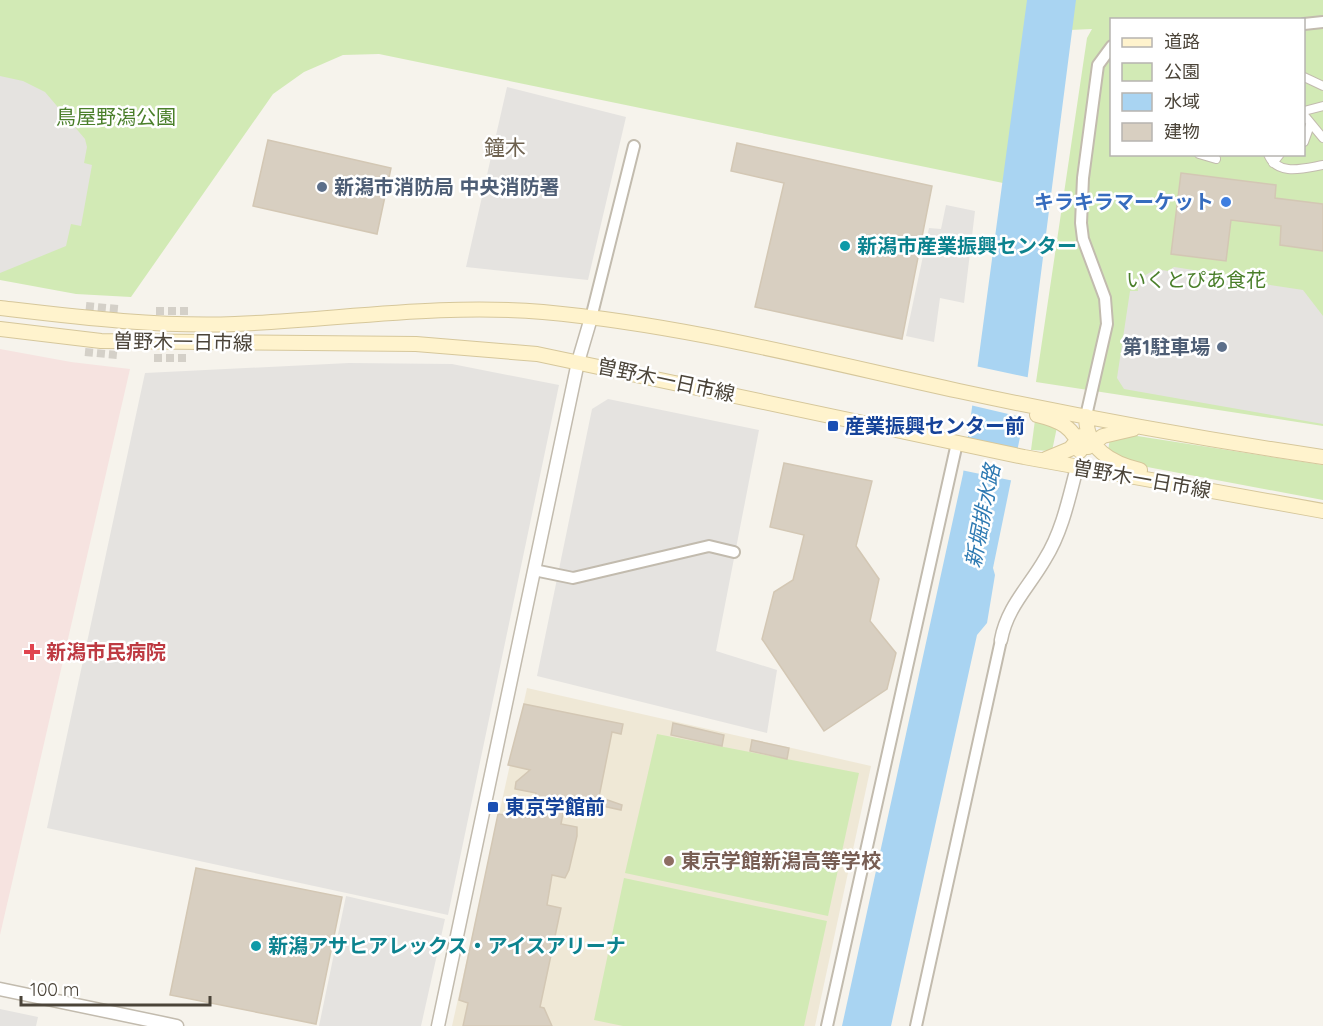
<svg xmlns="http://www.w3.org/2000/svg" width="1323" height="1026" font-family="Quicksand,'Noto Sans JP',sans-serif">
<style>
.education{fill:#efe8d6}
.medical{fill:#f6e3e0}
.green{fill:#d2eab5;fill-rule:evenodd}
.parking{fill:#e5e3e0}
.water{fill:#a9d4f2}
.pier{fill:#f6f3ec}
.building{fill:#d8cfc1;stroke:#d3c7b4;stroke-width:1.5}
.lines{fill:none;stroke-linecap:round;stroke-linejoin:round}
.pedestrian-tunnel{stroke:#d4d0c8;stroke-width:8;stroke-dasharray:8 4;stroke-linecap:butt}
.pedestrian-casing{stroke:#c2bbae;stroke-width:10}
.minor-casing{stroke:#c2bbae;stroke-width:14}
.tertiary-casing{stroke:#c2bbae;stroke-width:15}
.secondary-casing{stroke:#d6c79b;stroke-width:16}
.pedestrian{stroke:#fff;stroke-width:8}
.minor{stroke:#fff;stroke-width:10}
.tertiary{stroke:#fff;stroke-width:12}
.secondary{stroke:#fff3cd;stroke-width:14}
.service-dot{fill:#5c6f8a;stroke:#fff;stroke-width:2}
.shop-dot{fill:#3f7fe0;stroke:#fff;stroke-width:2}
.culture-dot{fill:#0f9aa8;stroke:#fff;stroke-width:2}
.transit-dot{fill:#1a4fb4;stroke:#fff;stroke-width:2}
.health-dot{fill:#e0444e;stroke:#fff;stroke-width:2}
.education-dot{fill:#8d6e63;stroke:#fff;stroke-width:2}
.labels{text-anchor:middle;stroke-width:5;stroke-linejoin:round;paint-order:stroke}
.park-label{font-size:20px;fill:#4a7f2a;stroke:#fff}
.service-label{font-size:20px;font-weight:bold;fill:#4e5e75;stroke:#fff;text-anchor:start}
.shop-label{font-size:20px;font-weight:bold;fill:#366cbe;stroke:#fff;text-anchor:end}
.culture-label{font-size:20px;font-weight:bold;fill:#0d838f;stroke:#fff;text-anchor:start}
.street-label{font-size:20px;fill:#4b4439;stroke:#fff}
.transit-label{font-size:20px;font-weight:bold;fill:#164399;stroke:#fff;text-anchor:start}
.health-label{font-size:20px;font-weight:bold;fill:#be3a42;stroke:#fff;text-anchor:start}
.education-label{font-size:20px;font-weight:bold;fill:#785e54;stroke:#fff;text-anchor:start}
.neighbourhood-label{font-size:21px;fill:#6e6250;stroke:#fff}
.water-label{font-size:21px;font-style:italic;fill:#2e7ab2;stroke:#fff}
</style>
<rect width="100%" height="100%" fill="#f6f3ec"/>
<!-- education -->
<path class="education" d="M 527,688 L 871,766 L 815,1026 L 452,1026 Z"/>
<!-- medical -->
<path class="medical" d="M 0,349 L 71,362 L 130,369 L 0,935 Z"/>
<!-- green -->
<path class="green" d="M 0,0 L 1323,0 L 1323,426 L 1036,382 L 1087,38 L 1092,29 L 1024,32 L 1003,183 L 379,54 L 343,55 L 304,72 L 273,94 L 131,297 L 76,294 L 0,280 ZM 1112,20 L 1304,20 L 1304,154 L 1112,154 Z
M 1035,420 L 1057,427 L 1052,451 L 1031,450 Z
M 1131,435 L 1323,465 L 1323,500 L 1142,466 L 1108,451 L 1110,438 Z
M 657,734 L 859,773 L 828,916 L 625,873 Z
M 624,878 L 827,921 L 804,1026 L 623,1026 L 594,1020 Z"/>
<!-- parking -->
<path class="parking" d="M 0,76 L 23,81 L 45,92 L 85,139 L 87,147 L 84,163 L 92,165 L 81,226 L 71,224 L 66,246 L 0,273 Z
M 507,87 L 626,117 L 588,280 L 466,267 Z
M 946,205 L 975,211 L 964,303 L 940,298 L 934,342 L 906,336 L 929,228 L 941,229 Z
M 1174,267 L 1258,280 L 1264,284 L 1303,290 L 1323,316 L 1323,424 L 1124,389 L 1117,378 L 1130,291 L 1138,291 L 1137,280 L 1156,269 L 1168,271 Z
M 349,363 L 452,364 L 559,385 L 448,915 L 47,828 L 145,373 Z
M 608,399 L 759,430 L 716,651 L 777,670 L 767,733 L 537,676 L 592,409 Z
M 346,896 L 445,919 L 421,1026 L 319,1026 Z
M 0,1009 L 38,1017 L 36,1026 L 0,1026 Z"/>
<!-- water -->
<path class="water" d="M 1027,0 L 1076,0 L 1020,437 L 993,568 L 995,575 L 987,623 L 977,635 L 891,1026 L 842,1026 L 963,474 Z"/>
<!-- pier -->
<path class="pier" d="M 975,366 L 1031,378 L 1026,418 L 970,405 Z
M 965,437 L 1021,449 L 1014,481 L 961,470 Z"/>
<!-- building -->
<path class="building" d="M 268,140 L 391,168 L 377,234 L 253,206 Z
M 737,143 L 932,186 L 902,339 L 755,307 L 784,183 L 731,171 Z
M 1181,173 L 1276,185 L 1275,198 L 1323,204 L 1323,251 L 1280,245 L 1281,226 L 1231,220 L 1226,261 L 1171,254 Z
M 784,463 L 872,481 L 856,546 L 879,579 L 870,621 L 896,653 L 887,689 L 824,731 L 762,639 L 774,592 L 793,580 L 804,535 L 770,527 Z
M 524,704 L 623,724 L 621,734 L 612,732 L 599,797 L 622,805 L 621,810 L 566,798 L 561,824 L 577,827 L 577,836 L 569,870 L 565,878 L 552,875 L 547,905 L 561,908 L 540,1007 L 544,1008 L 552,1026 L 463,1026 L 468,1003 L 459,1000 L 498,814 L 531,818 L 536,793 L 515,789 L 516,782 L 530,770 L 508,765 Z
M 673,723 L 724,735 L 722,746 L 671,735 Z
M 752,740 L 789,748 L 787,759 L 750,751 Z
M 196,868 L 342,897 L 316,1024 L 170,995 Z"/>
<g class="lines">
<!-- pedestrian-tunnel -->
<path class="pedestrian-tunnel" d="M 86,306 L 118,309
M 156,311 L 189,311
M 85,352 L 117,355
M 154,358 L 187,358"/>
<!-- pedestrian casing -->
<g class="pedestrian-casing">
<path id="pedestrian" d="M 1304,77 L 1323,86
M 1304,111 L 1323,106
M 1304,115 L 1323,138
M 1304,142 L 1310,125
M 1199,154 L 1216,159
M 1268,154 C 1277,177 1305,168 1323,165
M 1273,163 L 1280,154"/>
</g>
<!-- minor casing -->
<g class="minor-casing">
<path id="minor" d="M 1304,24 L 1323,22
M 591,318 L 634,146
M 1086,416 L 1107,324 L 1105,298 L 1083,239 L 1081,223 L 1083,178 L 1098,65 L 1112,46
M 534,570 L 573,578 L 709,546 L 734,552
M 827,1026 L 957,443
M 916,1026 L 1001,640"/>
</g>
<!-- tertiary casing -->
<g class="tertiary-casing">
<path id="tertiary" d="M 1001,640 C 1007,607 1029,587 1045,559 C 1062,532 1069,498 1077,467
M 0,989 L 177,1026
M 438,1026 L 578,362 L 591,318"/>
</g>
<!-- secondary casing -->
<g class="secondary-casing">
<path id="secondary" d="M 0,308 C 77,317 157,327 235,324 C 337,320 440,303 543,312 C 685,325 821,361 959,391 C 1080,417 1201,439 1323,457
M 0,329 L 101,341 L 416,344 L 537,354 L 1024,457 L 1323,511
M 1037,415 C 1058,420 1076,427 1080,451
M 1086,416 C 1086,449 1111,463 1140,470
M 1088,447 L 1103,436 L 1133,429
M 1046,459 L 1070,449 L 1081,436"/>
</g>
<!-- pedestrian -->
<use href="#pedestrian" class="pedestrian"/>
<!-- minor -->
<use href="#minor" class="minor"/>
<!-- tertiary -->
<use href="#tertiary" class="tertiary"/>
<!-- secondary -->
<use href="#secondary" class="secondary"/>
</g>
<!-- markers -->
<g class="service-dot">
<circle cx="322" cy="187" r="6"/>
<circle cx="1222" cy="347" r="6"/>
</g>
<circle class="shop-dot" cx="1226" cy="202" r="6"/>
<g class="culture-dot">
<circle cx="845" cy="246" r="6"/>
<circle cx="256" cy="946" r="6"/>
</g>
<g class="transit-dot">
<rect x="827" y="420" width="12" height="12" rx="3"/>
<rect x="487" y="801" width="12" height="12" rx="3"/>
</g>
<path class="health-dot" d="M29 643h6v6h6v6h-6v6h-6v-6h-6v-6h6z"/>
<circle class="education-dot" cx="669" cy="861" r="6"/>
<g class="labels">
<!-- park labels -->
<g class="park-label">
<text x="116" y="124">鳥屋野潟公園</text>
<text x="1196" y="287">いくとぴあ食花</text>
</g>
<!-- service labels -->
<g class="service-label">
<text x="334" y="194">新潟市消防局 中央消防署</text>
<text x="1210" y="354" text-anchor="end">第1駐車場</text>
</g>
<!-- shop labels -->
<g class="shop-label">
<text x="1214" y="209">キラキラマーケット</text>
</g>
<!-- culture labels -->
<g class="culture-label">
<text x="857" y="253">新潟市産業振興センター</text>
<text x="268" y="953">新潟アサヒアレックス・アイスアリーナ</text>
</g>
<!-- street labels -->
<g class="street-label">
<text transform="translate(183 342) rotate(1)" y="7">曽野木一日市線</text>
<text transform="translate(666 380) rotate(12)" y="7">曽野木一日市線</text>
<text transform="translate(1142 479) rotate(10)" y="7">曽野木一日市線</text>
</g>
<!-- transit labels -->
<g class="transit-label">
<text x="845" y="433">産業振興センター前</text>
<text x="505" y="814">東京学館前</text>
</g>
<!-- health labels -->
<g class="health-label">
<text x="46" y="659">新潟市民病院</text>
</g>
<!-- education labels -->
<g class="education-label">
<text x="681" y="868">東京学館新潟高等学校</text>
</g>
<!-- neighbourhood labels -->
<g class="neighbourhood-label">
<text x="505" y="155">鐘木</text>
</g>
<!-- water labels -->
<g class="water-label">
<text transform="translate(983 516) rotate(-79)" y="7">新堀排水路</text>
</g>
</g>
<!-- legend -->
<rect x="1110" y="18" width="195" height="138" fill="#ffffff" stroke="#b7b4b0" stroke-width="1.5"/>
<rect x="1122" y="38" width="30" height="9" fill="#fff3cd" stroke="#b7b4b0" stroke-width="1.5"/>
<text x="1164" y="48" font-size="18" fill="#4b4439">道路</text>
<rect x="1122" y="63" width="30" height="18" fill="#d2eab5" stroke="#b7b4b0" stroke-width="1.5"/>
<text x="1164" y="78" font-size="18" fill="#4b4439">公園</text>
<rect x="1122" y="93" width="30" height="18" fill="#a9d4f2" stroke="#b7b4b0" stroke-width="1.5"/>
<text x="1164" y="108" font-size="18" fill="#4b4439">水域</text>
<rect x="1122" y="123" width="30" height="18" fill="#d8cfc1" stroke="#b7b4b0" stroke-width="1.5"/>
<text x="1164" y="138" font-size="18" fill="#4b4439">建物</text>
<!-- scale -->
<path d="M21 996v9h189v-9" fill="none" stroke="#4b4439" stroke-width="3"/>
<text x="30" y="996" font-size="18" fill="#4b4439" stroke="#ffffff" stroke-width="4.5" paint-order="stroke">100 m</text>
</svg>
